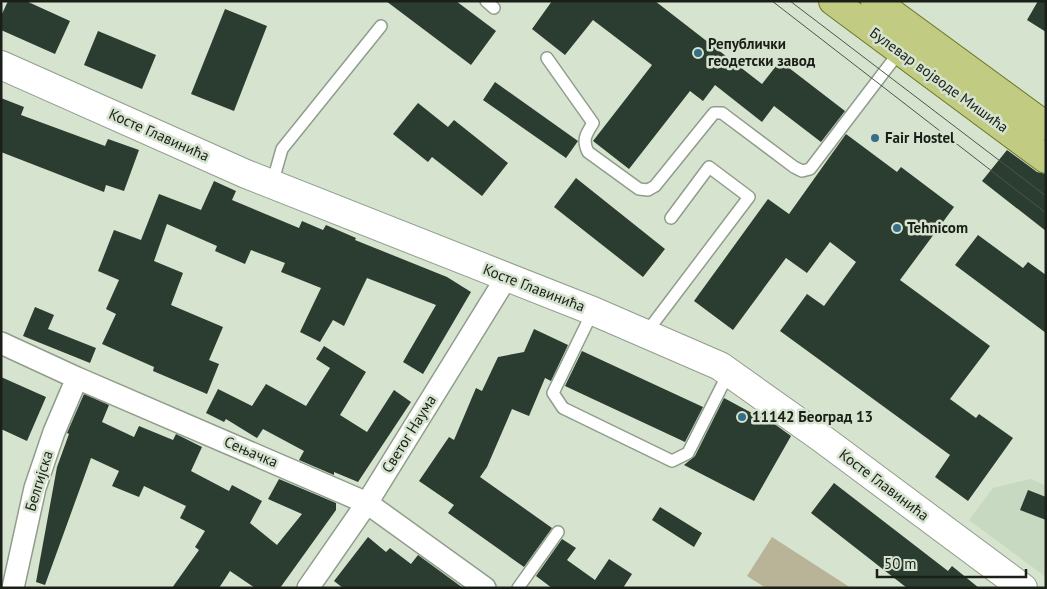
<svg xmlns="http://www.w3.org/2000/svg" width="1047" height="589" font-family="'PT Sans',sans-serif">
<style>
.built{fill:#c7d9c0}
.green{fill:#b9b497}
.building{fill:#2b3c30}
.lines{fill:none;stroke-linecap:round;stroke-linejoin:round}
.lane-casing{stroke:#909d8b;stroke-width:14}
.street-casing{stroke:#909d8b;stroke-width:24}
.secondary-casing{stroke:#909d8b;stroke-width:30}
.primary-casing{stroke:#6c7826;stroke-width:30}
.lane{stroke:#fff;stroke-width:11}
.street{stroke:#fff;stroke-width:21}
.secondary{stroke:#fff;stroke-width:28}
.primary{stroke:#c1cb82;stroke-width:28}
.tram{stroke:#4e554b;stroke-width:1}
.poi-dot{fill:#346e87;stroke:#d6e3cf;stroke-width:2}
.labels{text-anchor:middle;stroke-width:5;stroke-linejoin:round;paint-order:stroke}
.poi-label{font-size:15px;font-weight:bold;fill:#1a1f18;stroke:#d6e3cf;text-anchor:start}
.street-label{font-size:15px;fill:#1a1f18;stroke:#d6e3cf}
</style>
<rect width="100%" height="100%" fill="#d6e3cf"/>
<!-- built -->
<path class="built" d="M 1031,479 L 1046,486 L 1046,577 L 969,520 L 993,488 Z"/>
<!-- green -->
<path class="green" d="M 772,537 L 851,588 L 766,588 L 747,576 Z"/>
<!-- building -->
<path class="building" d="M 8,1 L 26,1 L 70,21 L 55,54 L 1,30 L 1,16 Z
M 386,1 L 456,1 L 496,31 L 471,65 Z
M 552,1 L 655,1 L 762,84 L 780,61 L 845,111 L 821,142 L 774,106 L 762,122 L 715,85 L 703,101 L 690,91 L 629,169 L 593,141 L 652,65 L 593,20 L 565,55 L 532,29 Z
M 1038,1 L 1046,1 L 1046,32 L 1027,20 Z
M 225,9 L 267,26 L 234,111 L 191,94 Z
M 98,31 L 156,55 L 142,89 L 84,65 Z
M 495,82 L 578,141 L 566,158 L 483,100 Z
M 1,98 L 24,107 L 21,115 L 105,146 L 108,139 L 139,150 L 124,191 L 106,185 L 104,192 L 1,152 Z
M 418,103 L 448,127 L 454,120 L 508,163 L 482,196 L 432,157 L 428,162 L 393,134 Z
M 846,134 L 897,172 L 901,167 L 954,207 L 900,280 L 990,346 L 950,399 L 976,418 L 979,414 L 1013,438 L 968,501 L 935,477 L 950,455 L 780,331 L 807,294 L 824,306 L 856,262 L 830,242 L 807,273 L 786,258 L 733,330 L 694,301 L 768,199 L 789,214 Z
M 1007,150 L 1037,172 L 1046,174 L 1046,231 L 982,181 Z
M 576,178 L 665,249 L 643,277 L 554,207 Z
M 214,181 L 236,191 L 232,200 L 299,228 L 302,221 L 323,230 L 326,225 L 356,238 L 355,240 L 447,277 L 471,292 L 423,374 L 403,362 L 436,305 L 367,278 L 344,326 L 333,320 L 320,342 L 300,332 L 321,288 L 281,272 L 285,263 L 251,250 L 245,264 L 215,251 L 217,246 L 167,224 L 154,261 L 183,273 L 171,305 L 223,327 L 209,360 L 219,364 L 207,394 L 153,371 L 154,367 L 102,344 L 116,314 L 106,309 L 119,280 L 98,271 L 114,230 L 141,240 L 159,194 L 201,210 Z
M 978,235 L 1023,268 L 1028,262 L 1046,275 L 1046,333 L 955,265 Z
M 35,307 L 54,315 L 48,329 L 96,348 L 90,363 L 23,336 Z
M 534,329 L 568,345 L 551,381 L 545,378 L 529,416 L 512,409 L 487,467 L 480,477 L 552,528 L 524,567 L 448,513 L 454,505 L 419,481 L 449,437 L 454,440 L 476,388 L 482,391 L 498,357 L 524,352 Z
M 324,346 L 366,372 L 340,415 L 367,432 L 394,390 L 411,402 L 358,482 L 334,472 L 334,475 L 299,460 L 304,451 L 263,429 L 257,438 L 226,419 L 224,422 L 206,413 L 218,389 L 252,406 L 266,384 L 306,406 L 330,368 L 316,359 Z
M 582,351 L 703,407 L 685,442 L 565,386 Z
M 1,377 L 46,397 L 27,441 L 1,429 Z
M 84,394 L 109,405 L 102,422 L 134,437 L 139,426 L 173,440 L 176,434 L 202,447 L 191,471 L 229,491 L 232,485 L 262,501 L 250,523 L 277,545 L 302,514 L 268,499 L 279,479 L 336,503 L 336,510 L 280,588 L 255,588 L 230,571 L 219,588 L 172,588 L 199,550 L 195,547 L 205,531 L 180,518 L 186,506 L 144,486 L 139,497 L 112,486 L 119,471 L 91,458 L 45,585 L 36,582 L 57,467 L 69,434 L 67,433 Z
M 724,398 L 763,419 L 765,417 L 791,436 L 754,501 L 684,465 L 695,456 Z
M 834,483 L 948,571 L 952,566 L 979,588 L 907,588 L 811,513 Z
M 1028,490 L 1046,497 L 1046,520 L 1020,510 Z
M 660,507 L 702,533 L 694,547 L 652,520 Z
M 368,537 L 386,552 L 390,548 L 411,564 L 418,555 L 463,588 L 343,588 L 334,581 Z
M 562,539 L 576,548 L 567,560 L 595,580 L 609,559 L 632,574 L 623,588 L 552,588 L 536,576 Z"/>
<g class="lines">
<!-- lane casing -->
<g class="lane-casing">
<path id="lane" d="M 486,1 L 494,8
M 547,58 L 593,123 C 586,134 582,140 588,152 L 639,189 L 648,190 L 655,186 L 714,113 L 722,113 L 794,167 L 802,171 L 810,169 L 900,51
M 272,184 L 282,149 L 381,26
M 593,311 L 553,393 L 563,408 L 672,461 L 688,453 L 729,372
M 646,333 L 749,197 L 709,167 L 671,218
M 518,588 L 558,532"/>
</g>
<!-- street casing -->
<g class="street-casing">
<path id="street" d="M 1,343 L 77,378 L 367,503 L 485,588
M 13,588 L 35,488 L 54,432 L 77,378
M 308,588 L 367,503 L 506,278"/>
</g>
<!-- secondary casing -->
<g class="secondary-casing">
<path id="secondary" d="M 1,65 L 246,174 L 593,311 L 720,366 L 820,437 L 1023,588"/>
</g>
<!-- primary casing -->
<g class="primary-casing">
<path id="primary" d="M 833,1 L 1046,159
M 875,1 L 1046,126"/>
</g>
<!-- lane -->
<use href="#lane" class="lane"/>
<!-- street -->
<use href="#street" class="street"/>
<!-- secondary -->
<use href="#secondary" class="secondary"/>
<!-- primary -->
<use href="#primary" class="primary"/>
<!-- tram -->
<path class="tram" d="M 772,1 L 1046,213
M 790,1 L 1046,196"/>
</g>
<!-- markers -->
<g class="poi-dot">
<circle cx="698" cy="53" r="5"/>
<circle cx="875" cy="138" r="5"/>
<circle cx="897" cy="228" r="5"/>
<circle cx="742" cy="417" r="5"/>
</g>
<g class="labels">
<!-- poi labels -->
<g class="poi-label">
<text x="708" y="49">Републички<tspan x="708" dy="17">геодетски завод</tspan></text>
<text x="885" y="143">Fair Hostel</text>
<text x="907" y="233">Tehnicom</text>
<text x="752" y="422">11142 Београд 13</text>
</g>
<!-- street labels -->
<g class="street-label">
<text transform="translate(939 80) rotate(36)" y="5">Булевар војводе Мишића</text>
<text transform="translate(159 135) rotate(24)" y="5">Косте Главинића</text>
<text transform="translate(534 288) rotate(21)" y="5">Косте Главинића</text>
<text transform="translate(409 434) rotate(-58)" y="5">Светог Наума</text>
<text transform="translate(251 452) rotate(23)" y="5">Сењачка</text>
<text transform="translate(39 481) rotate(-73)" y="5">Белгијска</text>
<text transform="translate(884 485) rotate(37)" y="5">Косте Главинића</text>
</g>
</g>
<!-- border -->
<rect width="1047" height="589" fill="none" stroke="#1a1f18" stroke-width="5"/>
<!-- scale -->
<path d="M877 569v8h149v-8" fill="none" stroke="#1a1f18" stroke-width="2.5"/>
<text x="884" y="569" font-size="15" fill="#1a1f18" stroke="#d6e3cf" stroke-width="4" paint-order="stroke">50 m</text>
</svg>
